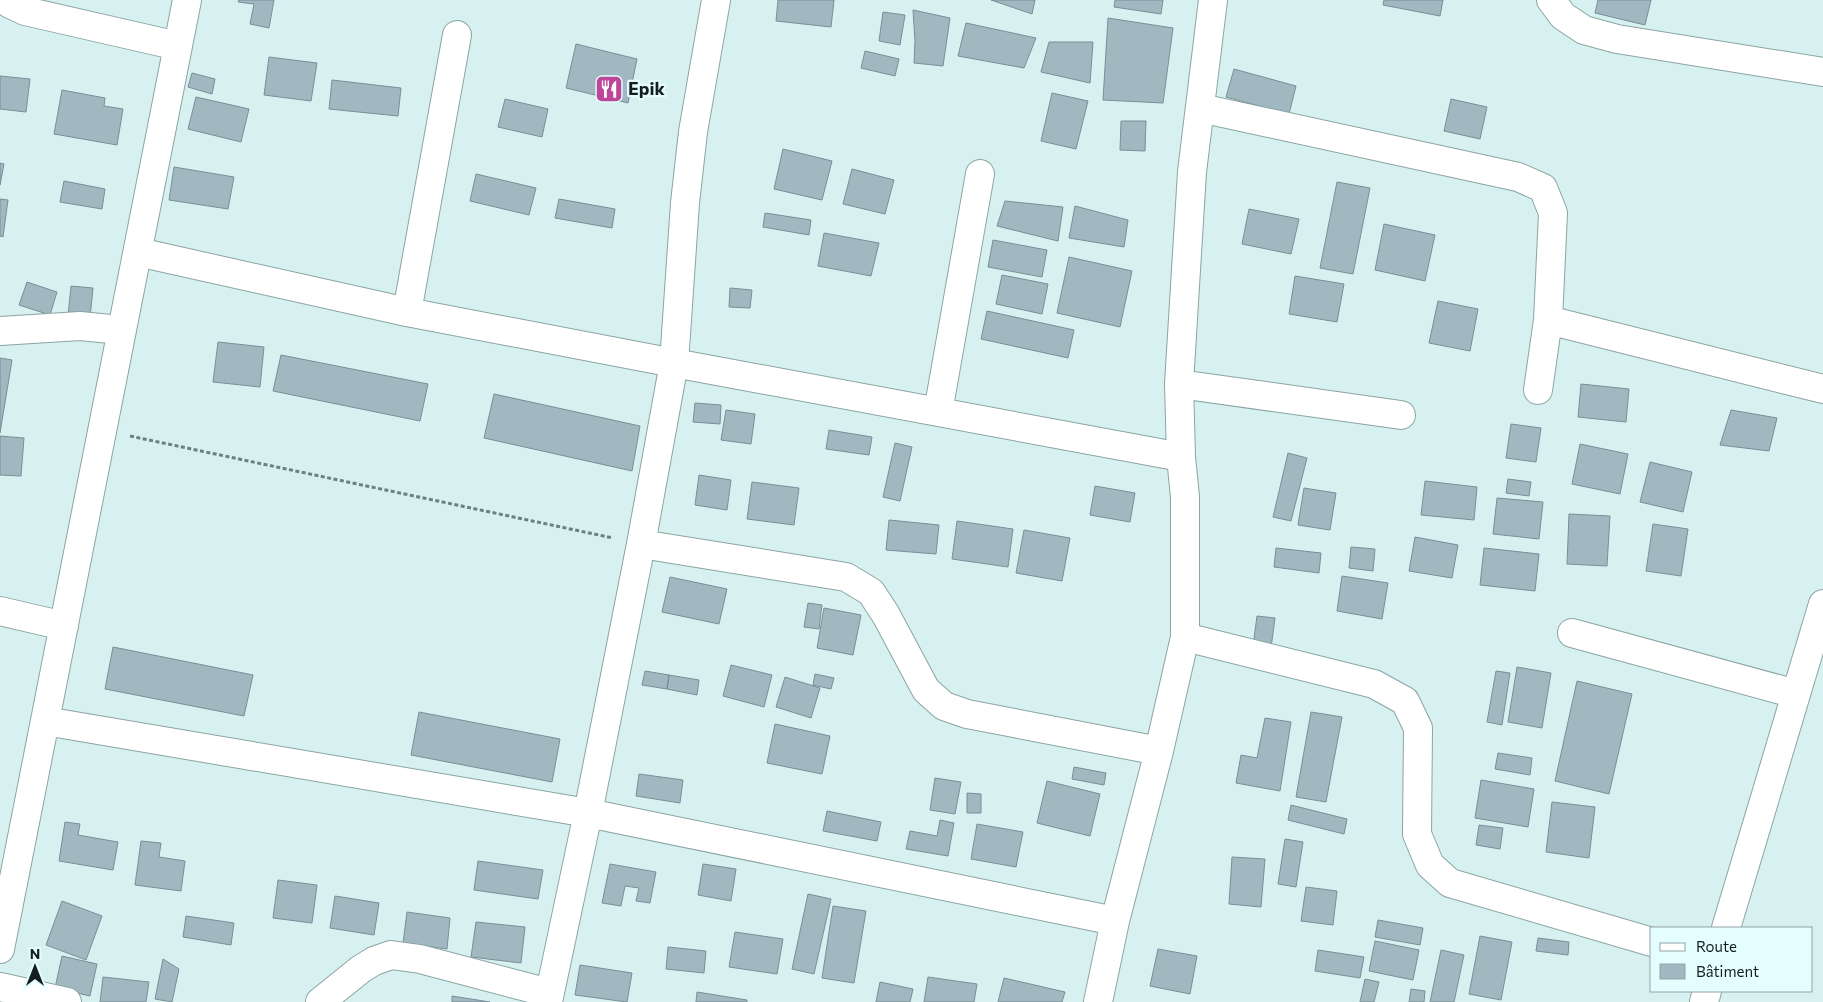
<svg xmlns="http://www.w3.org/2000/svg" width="1823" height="1002" font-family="Commissioner,sans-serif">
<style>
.building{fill:#a2b8c1;stroke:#798e97}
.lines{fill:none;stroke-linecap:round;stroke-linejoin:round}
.minor-casing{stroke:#8ba4a4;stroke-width:30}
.path{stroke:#6e7f7f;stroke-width:3;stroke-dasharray:4 2.5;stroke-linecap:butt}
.minor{stroke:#fff;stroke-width:28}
.labels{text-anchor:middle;stroke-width:4.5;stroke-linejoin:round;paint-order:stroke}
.poi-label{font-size:18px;font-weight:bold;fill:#151e1e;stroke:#e4feff;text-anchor:start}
</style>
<rect width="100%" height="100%" fill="#d7f1f1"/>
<!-- building -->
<path class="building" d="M 239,0 L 274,0 L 269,28 L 250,24 L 254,4 L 238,2 Z
M 778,0 L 834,0 L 831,27 L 776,21 Z
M 991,0 L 1035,0 L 1032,14 Z
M 1115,0 L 1163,0 L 1161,14 L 1114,7 Z
M 1384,0 L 1443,0 L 1440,16 L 1383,5 Z
M 1598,0 L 1651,0 L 1645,25 L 1595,13 Z
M 913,10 L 950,18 L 943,66 L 914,63 L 915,42 Z
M 883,12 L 905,15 L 900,45 L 879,41 Z
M 1108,18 L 1173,28 L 1163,103 L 1103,100 Z
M 966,23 L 1036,38 L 1024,68 L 958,56 Z
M 1049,42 L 1093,42 L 1090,83 L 1041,72 Z
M 576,44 L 637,59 L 628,103 L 566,88 Z
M 865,51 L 899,59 L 895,76 L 861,68 Z
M 269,57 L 317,63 L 311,101 L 264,95 Z
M 1234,69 L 1296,86 L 1289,114 L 1226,97 Z
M 192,73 L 215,79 L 212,94 L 188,87 Z
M 0,76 L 30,79 L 26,112 L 0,109 Z
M 332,80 L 401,88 L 398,116 L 329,109 Z
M 62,90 L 105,98 L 104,106 L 123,109 L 117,145 L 54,134 Z
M 1052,93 L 1088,101 L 1076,149 L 1041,141 Z
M 196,97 L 249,109 L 241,142 L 188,129 Z
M 505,99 L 548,109 L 542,137 L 498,127 Z
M 1451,99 L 1487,107 L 1480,139 L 1444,131 Z
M 1121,121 L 1146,121 L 1145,151 L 1120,150 Z
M 783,149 L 832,161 L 822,200 L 774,189 Z
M 0,163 L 4,164 L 0,185 Z
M 174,167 L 234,177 L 228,209 L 169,200 Z
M 852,169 L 894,180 L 885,214 L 843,204 Z
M 476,174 L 536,188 L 529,215 L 470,201 Z
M 64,181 L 105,189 L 102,209 L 60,202 Z
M 1337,182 L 1370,188 L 1353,274 L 1320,268 Z
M 0,199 L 8,200 L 3,237 L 0,236 Z
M 559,199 L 615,209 L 612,228 L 555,218 Z
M 1005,201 L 1063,207 L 1058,241 L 997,226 Z
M 1075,206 L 1128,220 L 1124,247 L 1069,238 Z
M 1249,209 L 1299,219 L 1291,254 L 1242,244 Z
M 765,213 L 811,220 L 809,235 L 763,227 Z
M 1384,224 L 1435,235 L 1425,281 L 1375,270 Z
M 824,233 L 879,243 L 871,276 L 818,266 Z
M 993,240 L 1047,250 L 1042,277 L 988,267 Z
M 1069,257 L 1132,271 L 1120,327 L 1057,313 Z
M 1002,275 L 1048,284 L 1042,314 L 996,304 Z
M 1295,276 L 1344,284 L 1337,322 L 1289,314 Z
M 27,282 L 57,292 L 50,315 L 19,305 Z
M 71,286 L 93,288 L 90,318 L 68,316 Z
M 730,288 L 752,290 L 750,308 L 729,307 Z
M 1438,301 L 1478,309 L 1470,351 L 1429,343 Z
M 987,311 L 1074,330 L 1068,358 L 981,339 Z
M 218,342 L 264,347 L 260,387 L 213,382 Z
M 281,355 L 428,384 L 420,421 L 273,391 Z
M 0,358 L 12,360 L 0,433 Z
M 1581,384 L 1629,389 L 1626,422 L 1578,417 Z
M 494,394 L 640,426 L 632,471 L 484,438 Z
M 695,403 L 721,405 L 720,424 L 693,422 Z
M 726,410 L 755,414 L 751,444 L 721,440 Z
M 1731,410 L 1777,418 L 1769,451 L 1720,445 Z
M 1511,424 L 1541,428 L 1536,462 L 1506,458 Z
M 829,430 L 872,437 L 869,455 L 826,449 Z
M 0,436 L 24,438 L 21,476 L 0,475 Z
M 895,443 L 912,447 L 900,501 L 883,497 Z
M 1580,444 L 1628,454 L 1620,494 L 1572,484 Z
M 1288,453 L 1307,458 L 1291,521 L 1273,517 Z
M 1650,462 L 1692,472 L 1683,512 L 1640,502 Z
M 699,475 L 731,480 L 727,510 L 695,505 Z
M 1508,479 L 1531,482 L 1529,496 L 1506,493 Z
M 1425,481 L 1477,487 L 1474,520 L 1421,515 Z
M 752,482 L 799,488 L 794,525 L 747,519 Z
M 1095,486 L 1135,493 L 1130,522 L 1090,515 Z
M 1304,488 L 1336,493 L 1330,530 L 1298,525 Z
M 1497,498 L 1543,502 L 1539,539 L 1493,534 Z
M 1569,514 L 1610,516 L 1607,566 L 1567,564 Z
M 889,520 L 939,525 L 936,554 L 886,550 Z
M 957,521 L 1013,529 L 1008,567 L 952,559 Z
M 1653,524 L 1688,529 L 1681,576 L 1646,571 Z
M 1024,530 L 1070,538 L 1062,581 L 1016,573 Z
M 1415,537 L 1458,545 L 1452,578 L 1409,571 Z
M 1351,547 L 1375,549 L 1373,571 L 1349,568 Z
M 1276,548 L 1321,553 L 1319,573 L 1274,567 Z
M 1484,548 L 1539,554 L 1535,591 L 1480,585 Z
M 1342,576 L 1388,583 L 1382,619 L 1337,611 Z
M 670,577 L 727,589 L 719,624 L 662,612 Z
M 808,603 L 822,605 L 819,629 L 804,627 Z
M 824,608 L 861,615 L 853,655 L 817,648 Z
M 1257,616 L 1275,618 L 1271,648 L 1253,646 Z
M 113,647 L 253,675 L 244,716 L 105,689 Z
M 731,665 L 772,675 L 764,707 L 723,696 Z
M 1517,667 L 1551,673 L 1542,728 L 1508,722 Z
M 645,671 L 669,675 L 667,689 L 642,685 Z
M 1496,671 L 1510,673 L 1502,725 L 1487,722 Z
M 815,674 L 834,678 L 831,689 L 813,685 Z
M 669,675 L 699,680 L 697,695 L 667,689 Z
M 785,677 L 820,688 L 811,718 L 776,707 Z
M 1577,681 L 1632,694 L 1609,794 L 1555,781 Z
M 419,712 L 560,739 L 552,782 L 411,755 Z
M 1311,712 L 1342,717 L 1326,802 L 1296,797 Z
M 1265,718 L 1291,722 L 1280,791 L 1236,783 L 1241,755 L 1257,758 Z
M 775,724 L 830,736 L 822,774 L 767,763 Z
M 1498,753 L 1532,758 L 1530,775 L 1495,769 Z
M 1074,767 L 1106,773 L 1104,785 L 1072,779 Z
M 639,774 L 683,780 L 680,803 L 636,796 Z
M 935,778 L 961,782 L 955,814 L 930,810 Z
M 1481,780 L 1534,789 L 1528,827 L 1475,818 Z
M 1047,781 L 1100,794 L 1090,836 L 1037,823 Z
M 967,793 L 981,794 L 981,813 L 967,813 Z
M 1552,802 L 1595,807 L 1589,858 L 1546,852 Z
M 1291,805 L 1347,819 L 1344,834 L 1288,820 Z
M 827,811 L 881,822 L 877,841 L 823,831 Z
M 940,820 L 954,823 L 948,856 L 906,849 L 910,831 L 937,836 Z
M 65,822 L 80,824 L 78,835 L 118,842 L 113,870 L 59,861 Z
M 977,824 L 1023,832 L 1016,867 L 971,859 Z
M 1479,825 L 1503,828 L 1500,849 L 1476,845 Z
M 1285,839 L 1303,842 L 1296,887 L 1278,884 Z
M 141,841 L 161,843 L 159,857 L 185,861 L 181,891 L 135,885 Z
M 1232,857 L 1265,859 L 1261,907 L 1229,904 Z
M 478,861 L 543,870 L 538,899 L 474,890 Z
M 610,864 L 656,872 L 650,903 L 636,901 L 639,888 L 625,886 L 621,906 L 602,903 Z
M 703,864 L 736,869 L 731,901 L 698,895 Z
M 278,880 L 317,885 L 312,923 L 273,918 Z
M 1306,887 L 1337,891 L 1333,925 L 1301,921 Z
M 808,894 L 831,899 L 814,974 L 792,969 Z
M 335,896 L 379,903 L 374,935 L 330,928 Z
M 62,901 L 102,916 L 86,960 L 46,945 Z
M 833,906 L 866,911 L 854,983 L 822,978 Z
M 407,912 L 450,918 L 447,949 L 403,943 Z
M 186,916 L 234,923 L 231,945 L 183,937 Z
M 1378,920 L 1423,928 L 1420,945 L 1375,937 Z
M 476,922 L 525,927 L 521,963 L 471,957 Z
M 735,932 L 783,939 L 777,974 L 729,967 Z
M 1480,936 L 1512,942 L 1501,1000 L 1469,994 Z
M 1538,938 L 1569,942 L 1568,955 L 1536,951 Z
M 1375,941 L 1419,950 L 1413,980 L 1369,971 Z
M 668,947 L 706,951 L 704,973 L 666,969 Z
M 1158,949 L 1197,956 L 1190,994 L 1150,986 Z
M 1318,950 L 1364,957 L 1360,978 L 1315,971 Z
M 1441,950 L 1464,955 L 1454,1002 L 1430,1002 Z
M 62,956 L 97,964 L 90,996 L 55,988 Z
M 163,959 L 179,969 L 172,1002 L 155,999 Z
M 580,965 L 632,973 L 627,1002 L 575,995 Z
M 103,977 L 149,982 L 146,1002 L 100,1002 Z
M 928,977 L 977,984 L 974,1002 L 924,1002 Z
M 1004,978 L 1065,992 L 1062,1002 L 998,1002 Z
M 1365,979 L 1379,982 L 1374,1002 L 1360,1002 Z
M 880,982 L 913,989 L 910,1002 L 876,1002 Z
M 1411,989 L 1425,991 L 1424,1002 L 1409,1002 Z
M 697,992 L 747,1000 L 747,1002 L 696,1002 Z
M 452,996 L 490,1002 L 452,1002 Z"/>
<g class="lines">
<!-- minor casing -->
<g class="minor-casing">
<path id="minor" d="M 6,0 L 10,4 L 25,11 L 178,46
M 1551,0 L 1563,16 L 1584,30 L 1617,39 L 1823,72
M 1200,108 L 1518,177 L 1543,188 L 1553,213 L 1548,320 L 1538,390
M 138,252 L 407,312 L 674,363 L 1181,457
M 407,312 L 457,35
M 1548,320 L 1823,389
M 0,331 L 80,326 L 121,330
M 1179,384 L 1401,415
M 938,412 L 980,174
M 641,544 L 846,577 L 871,592 L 886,615 L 926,690 L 944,706 L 967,714 L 1159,751
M 0,611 L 64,626
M 1572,633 L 1796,694
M 1185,637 L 1374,684 L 1405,701 L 1418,728 L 1417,834 L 1430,865 L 1450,883 L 1652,942
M 45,721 L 588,813 L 1115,921
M 1726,928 L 1823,604
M 0,949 L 187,0
M 0,987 L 67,1002
M 320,1002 L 361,969 L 374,961 L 391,955 L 420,959 L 549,993
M 548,1002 L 588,813 L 641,544 L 674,363 L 685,203 L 693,132 L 716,0
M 1098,1002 L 1115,921 L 1159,751 L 1185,637 L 1185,497 L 1181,457 L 1179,384 L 1192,172 L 1213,0
M 1704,1002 L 1707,991"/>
</g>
<!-- path -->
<path class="path" d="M 130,436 L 613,538"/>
<!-- minor -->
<use href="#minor" class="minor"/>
</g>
<!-- icons -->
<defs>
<g id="restaurant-square" transform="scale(1.4375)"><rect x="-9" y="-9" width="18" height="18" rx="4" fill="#bd469b" stroke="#e4feff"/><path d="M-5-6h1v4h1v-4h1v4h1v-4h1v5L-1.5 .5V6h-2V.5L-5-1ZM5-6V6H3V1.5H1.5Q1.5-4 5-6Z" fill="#fff"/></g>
</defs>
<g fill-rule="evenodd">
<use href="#restaurant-square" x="609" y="89"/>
</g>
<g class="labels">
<!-- poi labels -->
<g class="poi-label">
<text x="628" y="95">Epik</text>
</g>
</g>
<!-- legend -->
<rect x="1650" y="927" width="162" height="65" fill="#e4feff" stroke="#91a4a5"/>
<rect x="1660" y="943" width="25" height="8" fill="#ffffff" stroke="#91a4a5"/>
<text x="1696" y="952" font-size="15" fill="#151e1e">Route</text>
<rect x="1660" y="964" width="25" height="15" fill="#a2b8c1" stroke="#91a4a5"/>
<text x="1696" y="977" font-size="15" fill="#151e1e">Bâtiment</text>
<!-- north arrow -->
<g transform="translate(35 967)" stroke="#e4feff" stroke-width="4" paint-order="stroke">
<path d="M0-4L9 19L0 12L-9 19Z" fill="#151e1e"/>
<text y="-8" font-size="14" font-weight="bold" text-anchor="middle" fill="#151e1e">N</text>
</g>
</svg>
